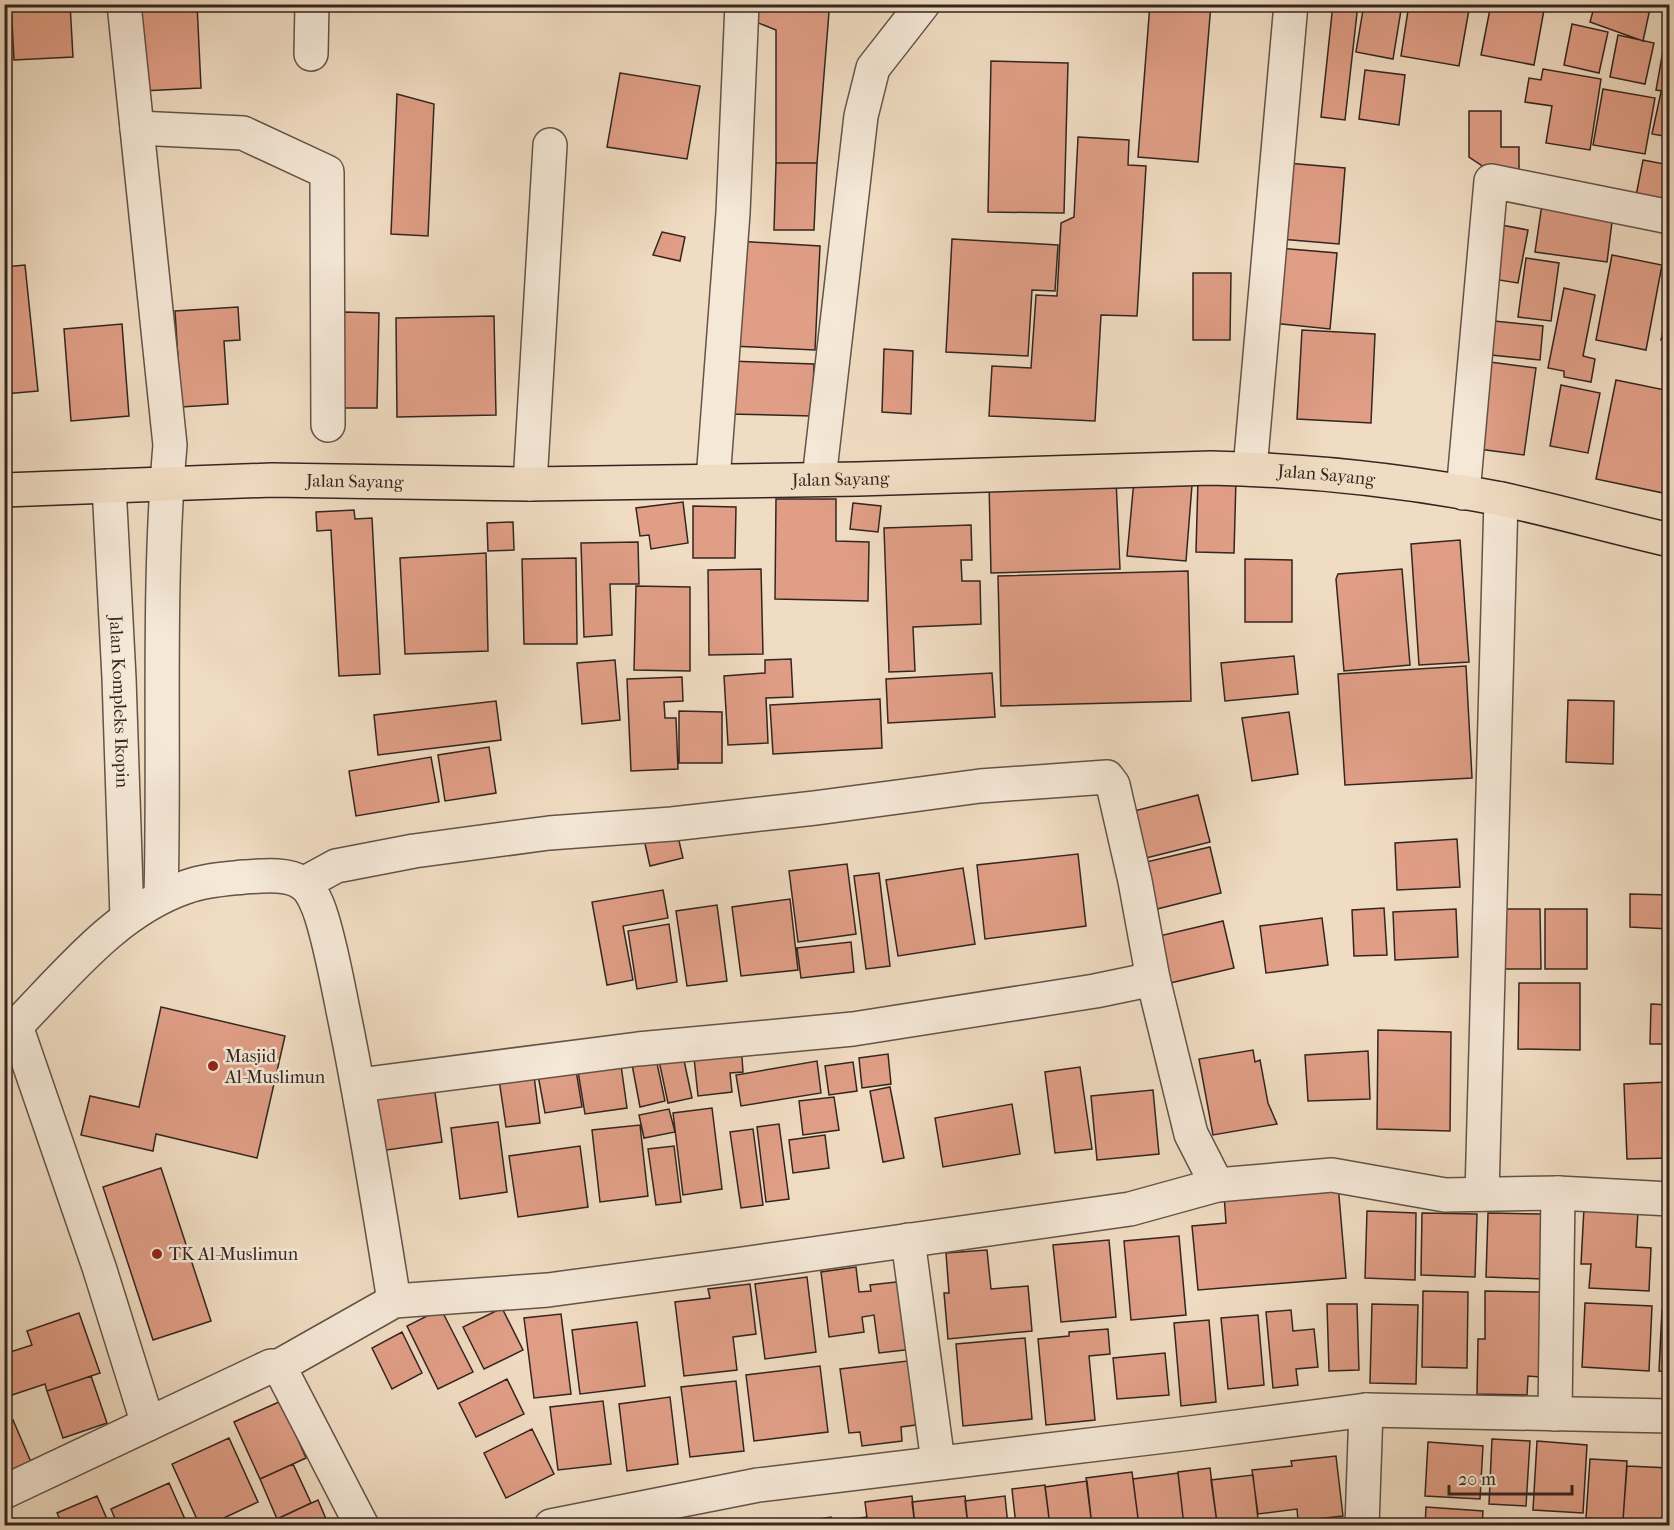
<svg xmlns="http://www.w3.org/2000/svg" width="1674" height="1530" font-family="'IM FELL French Canon',serif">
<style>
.building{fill:#e09e86;stroke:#342520;stroke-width:1.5}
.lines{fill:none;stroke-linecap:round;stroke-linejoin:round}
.minor-casing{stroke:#635348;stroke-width:36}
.major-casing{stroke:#342520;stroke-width:36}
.minor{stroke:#f5e8d7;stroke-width:33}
.major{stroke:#f0dcc2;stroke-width:33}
.poi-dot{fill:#8f2418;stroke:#f5e8d7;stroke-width:2}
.labels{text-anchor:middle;stroke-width:5;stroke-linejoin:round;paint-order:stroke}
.street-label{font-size:18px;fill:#342520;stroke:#f5e8d7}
.poi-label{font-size:18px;fill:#342520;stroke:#f5e8d7;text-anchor:start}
</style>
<rect width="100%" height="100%" fill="#f0dcc2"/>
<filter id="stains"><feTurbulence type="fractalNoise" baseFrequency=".00333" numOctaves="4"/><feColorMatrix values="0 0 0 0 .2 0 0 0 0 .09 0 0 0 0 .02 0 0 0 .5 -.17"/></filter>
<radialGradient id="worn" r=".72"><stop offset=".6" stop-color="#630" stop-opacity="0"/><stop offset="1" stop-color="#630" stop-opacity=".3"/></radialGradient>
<!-- building -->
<path class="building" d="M 11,4 L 70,4 L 73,57 L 14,60 Z
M 137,4 L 197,4 L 201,88 L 142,91 Z
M 756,4 L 813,4 L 829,12 L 817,163 L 776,163 L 776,30 L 756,22 Z
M 1150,4 L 1211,4 L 1198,162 L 1138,157 Z
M 1333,4 L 1358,4 L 1345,120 L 1321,117 Z
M 1364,4 L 1402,4 L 1393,59 L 1356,52 Z
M 1409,4 L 1470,4 L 1459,66 L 1401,56 Z
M 1491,4 L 1519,4 L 1544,10 L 1534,65 L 1481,55 Z
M 1595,4 L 1651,4 L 1643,41 L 1590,22 Z
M 1572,24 L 1608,32 L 1599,73 L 1564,65 Z
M 1666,34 L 1670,35 L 1670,92 L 1656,90 Z
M 1618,35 L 1654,43 L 1645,84 L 1610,77 Z
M 991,61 L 1068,63 L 1064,213 L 988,212 Z
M 1543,69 L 1601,79 L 1590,150 L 1546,143 L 1552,106 L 1525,102 L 1529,78 L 1541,80 Z
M 1365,70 L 1405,75 L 1399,125 L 1359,119 Z
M 620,73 L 700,86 L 687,159 L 607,147 Z
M 1603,89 L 1655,98 L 1645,154 L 1593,145 Z
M 1661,92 L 1670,94 L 1670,137 L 1652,134 Z
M 397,94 L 434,104 L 428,236 L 391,234 Z
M 1469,111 L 1501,111 L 1501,147 L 1519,147 L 1519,172 L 1490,171 L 1469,157 Z
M 1078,137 L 1129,140 L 1128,165 L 1146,166 L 1137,316 L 1101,315 L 1095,421 L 989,416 L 992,366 L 1031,368 L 1036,295 L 1057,296 L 1061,223 L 1074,217 Z
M 1643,160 L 1670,165 L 1670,209 L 1635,201 Z
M 776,163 L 817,163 L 814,230 L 774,230 Z
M 1287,163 L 1345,168 L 1339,244 L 1280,239 Z
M 1542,204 L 1613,214 L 1607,262 L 1535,252 Z
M 1496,224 L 1528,230 L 1518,283 L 1486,278 Z
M 662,232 L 685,237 L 680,261 L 653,255 Z
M 952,239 L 1058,245 L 1055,291 L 1032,290 L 1028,356 L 946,352 Z
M 737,241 L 820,246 L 815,350 L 732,346 Z
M 1278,248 L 1337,253 L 1330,329 L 1272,323 Z
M 1612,255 L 1662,265 L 1646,350 L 1596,340 Z
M 1526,258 L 1559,263 L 1551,321 L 1518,317 Z
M 25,265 L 38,391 L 4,394 L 4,267 Z
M 1193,273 L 1231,273 L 1230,340 L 1193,340 Z
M 1564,288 L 1595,295 L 1583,356 L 1595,359 L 1591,382 L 1564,377 L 1564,371 L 1548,368 Z
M 1670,298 L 1670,342 L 1661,340 Z
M 238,307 L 240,340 L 224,341 L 228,404 L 181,407 L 175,311 Z
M 344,312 L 379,313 L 377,408 L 343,408 Z
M 494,316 L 496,415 L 397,417 L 396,318 Z
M 1484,320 L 1543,326 L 1540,360 L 1481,354 Z
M 122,324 L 129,416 L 71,421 L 64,329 Z
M 1302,330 L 1375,334 L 1371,423 L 1297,419 Z
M 884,349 L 913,351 L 911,414 L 882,412 Z
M 730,361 L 814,364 L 812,416 L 728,414 Z
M 1482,361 L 1536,368 L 1524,455 L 1471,448 Z
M 1616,380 L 1670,391 L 1670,485 L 1668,494 L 1596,479 Z
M 1561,385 L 1600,393 L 1588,453 L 1550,446 Z
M 1198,478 L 1236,479 L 1234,553 L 1196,552 Z
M 1116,479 L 1120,569 L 991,573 L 989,483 Z
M 1134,480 L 1192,485 L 1186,561 L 1127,556 Z
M 776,499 L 836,499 L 836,541 L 869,542 L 868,601 L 775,599 Z
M 683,502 L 688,543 L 651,549 L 649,535 L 640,536 L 636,508 Z
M 853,503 L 881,506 L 878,532 L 850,529 Z
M 693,506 L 736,507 L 735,558 L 693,558 Z
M 354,510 L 355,519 L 372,518 L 380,674 L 339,676 L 331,530 L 317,531 L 316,512 Z
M 513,522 L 514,550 L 488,551 L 487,523 Z
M 971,525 L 972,560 L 961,560 L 962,581 L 980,581 L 981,624 L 913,627 L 915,671 L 889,672 L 884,528 Z
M 1460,540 L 1469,662 L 1419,665 L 1411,544 Z
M 638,542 L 639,584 L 610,584 L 612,635 L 584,637 L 581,543 Z
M 486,553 L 488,651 L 405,654 L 400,558 Z
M 576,558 L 577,644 L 524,644 L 522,559 Z
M 1245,559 L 1292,560 L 1292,622 L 1245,622 Z
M 761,569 L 763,654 L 709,655 L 708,570 Z
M 1402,569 L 1410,665 L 1344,671 L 1336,579 L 1338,574 Z
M 1188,571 L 1191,701 L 1001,706 L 998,576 Z
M 636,586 L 690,587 L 690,671 L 634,670 Z
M 1294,656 L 1298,694 L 1225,701 L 1221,663 Z
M 791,659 L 793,697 L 766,698 L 768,743 L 728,745 L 724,676 L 765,673 L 765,660 Z
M 615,660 L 620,720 L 582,724 L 577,663 Z
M 1466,666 L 1472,778 L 1345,785 L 1338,674 Z
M 992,673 L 995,717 L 888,723 L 886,679 Z
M 682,677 L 683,701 L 664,702 L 665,718 L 676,718 L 678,769 L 631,771 L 627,679 Z
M 880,699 L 882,748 L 773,754 L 770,705 Z
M 1568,700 L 1614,701 L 1613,764 L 1566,762 Z
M 496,701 L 501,740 L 378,755 L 374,715 Z
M 679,711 L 722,712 L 722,763 L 679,763 Z
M 1289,712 L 1298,774 L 1252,781 L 1242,718 Z
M 489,747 L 496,793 L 445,801 L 438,755 Z
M 431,757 L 439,802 L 356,816 L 349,771 Z
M 1198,795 L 1210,842 L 1142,859 L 1130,812 Z
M 676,828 L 683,858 L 650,866 L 643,835 Z
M 1457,839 L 1460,887 L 1397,890 L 1395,843 Z
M 1210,847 L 1221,893 L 1153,910 L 1142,863 Z
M 1078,854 L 1086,926 L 985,939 L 977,865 Z
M 847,864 L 856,934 L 798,942 L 789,871 Z
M 963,868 L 975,944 L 898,956 L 886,880 Z
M 879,873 L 890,966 L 866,969 L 854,876 Z
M 663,890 L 668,918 L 623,926 L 633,980 L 607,985 L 592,902 Z
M 1630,894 L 1670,895 L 1670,929 L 1630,927 Z
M 790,899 L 798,970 L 741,976 L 732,907 Z
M 717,905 L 727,981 L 687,986 L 676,911 Z
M 1384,908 L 1387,955 L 1354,956 L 1352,910 Z
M 1456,909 L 1458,957 L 1395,960 L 1393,912 Z
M 1499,909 L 1540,909 L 1541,969 L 1499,969 Z
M 1545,909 L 1587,909 L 1587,969 L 1545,969 Z
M 1322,918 L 1328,965 L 1266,973 L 1260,926 Z
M 1223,921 L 1234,968 L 1166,984 L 1155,937 Z
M 669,924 L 677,982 L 637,989 L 628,931 Z
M 851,942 L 854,972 L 801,978 L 797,948 Z
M 1519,983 L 1580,983 L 1580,1050 L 1518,1049 Z
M 1651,1004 L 1670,1005 L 1670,1044 L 1650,1044 Z
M 161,1007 L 285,1036 L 257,1158 L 156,1134 L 153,1151 L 81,1135 L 90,1096 L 139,1107 Z
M 1378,1030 L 1451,1032 L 1450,1131 L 1377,1129 Z
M 741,1043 L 743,1072 L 730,1073 L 732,1092 L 698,1096 L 693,1048 Z
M 1253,1050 L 1255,1062 L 1260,1060 L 1268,1103 L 1277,1124 L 1213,1135 L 1199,1059 Z
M 682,1051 L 692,1098 L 668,1103 L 658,1056 Z
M 1368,1051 L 1370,1099 L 1308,1101 L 1305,1055 Z
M 655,1054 L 665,1101 L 640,1107 L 631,1059 Z
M 888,1054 L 891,1084 L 862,1088 L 859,1058 Z
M 620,1058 L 627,1108 L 585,1114 L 577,1065 Z
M 817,1061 L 821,1093 L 741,1106 L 736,1075 Z
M 853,1062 L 857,1091 L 829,1095 L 825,1066 Z
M 575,1064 L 582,1107 L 545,1113 L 537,1070 Z
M 1080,1067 L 1092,1149 L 1055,1153 L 1045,1072 Z
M 533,1068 L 540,1123 L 506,1127 L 498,1073 Z
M 1668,1082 L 1670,1158 L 1627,1159 L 1624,1084 Z
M 434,1086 L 442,1142 L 380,1151 L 372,1094 Z
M 890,1087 L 904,1158 L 883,1162 L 870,1091 Z
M 1153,1090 L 1159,1154 L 1097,1160 L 1091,1096 Z
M 834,1097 L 839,1130 L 803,1135 L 799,1101 Z
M 1012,1104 L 1020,1154 L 943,1167 L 935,1118 Z
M 712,1108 L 722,1189 L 683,1195 L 673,1113 Z
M 669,1109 L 675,1132 L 644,1138 L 639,1115 Z
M 498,1122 L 507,1192 L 460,1199 L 451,1128 Z
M 779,1124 L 789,1199 L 766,1202 L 757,1127 Z
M 640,1125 L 648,1196 L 600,1202 L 592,1130 Z
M 753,1129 L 763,1205 L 741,1208 L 730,1132 Z
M 825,1135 L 829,1168 L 793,1173 L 789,1140 Z
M 580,1146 L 588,1207 L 518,1217 L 509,1156 Z
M 674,1146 L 681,1202 L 656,1205 L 648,1149 Z
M 161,1168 L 211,1321 L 153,1340 L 103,1187 Z
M 1338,1184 L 1346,1278 L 1198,1290 L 1192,1226 L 1226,1223 L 1224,1194 Z
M 1584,1208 L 1638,1211 L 1636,1247 L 1651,1248 L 1649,1291 L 1589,1288 L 1591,1264 L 1581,1264 Z
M 1367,1211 L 1416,1213 L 1415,1280 L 1365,1278 Z
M 1422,1213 L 1477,1214 L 1475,1277 L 1421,1275 Z
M 1488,1213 L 1544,1214 L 1542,1279 L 1486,1277 Z
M 1179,1236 L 1186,1315 L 1131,1320 L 1124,1241 Z
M 1109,1240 L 1116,1317 L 1061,1322 L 1053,1245 Z
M 987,1250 L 991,1289 L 1028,1286 L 1032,1331 L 948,1339 L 944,1293 L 949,1293 L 946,1253 Z
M 856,1267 L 859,1292 L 871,1291 L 870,1285 L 905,1281 L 913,1349 L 879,1353 L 874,1315 L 862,1317 L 864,1332 L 829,1337 L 821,1272 Z
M 807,1277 L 816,1352 L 765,1359 L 755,1284 Z
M 750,1284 L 756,1334 L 733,1337 L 737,1370 L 684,1376 L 675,1302 L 710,1298 L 708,1289 Z
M 1423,1291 L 1468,1292 L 1467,1368 L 1422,1367 Z
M 1485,1291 L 1542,1292 L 1540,1377 L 1528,1376 L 1527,1395 L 1477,1394 L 1478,1339 L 1485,1339 Z
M 1585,1303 L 1652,1306 L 1649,1371 L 1582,1367 Z
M 1327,1304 L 1357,1304 L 1359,1370 L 1329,1371 Z
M 1372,1304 L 1418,1305 L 1416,1384 L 1370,1383 Z
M 502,1308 L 523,1350 L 484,1369 L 463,1327 Z
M 441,1309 L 473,1372 L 438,1389 L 407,1326 Z
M 1291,1310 L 1293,1331 L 1314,1329 L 1318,1367 L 1296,1369 L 1298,1385 L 1273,1388 L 1266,1312 Z
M 1662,1310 L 1670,1310 L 1670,1372 L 1659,1371 Z
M 79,1313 L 100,1373 L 47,1391 L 45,1384 L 12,1395 L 4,1372 L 4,1354 L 32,1345 L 27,1331 Z
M 561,1314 L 571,1394 L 534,1398 L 524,1318 Z
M 1258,1315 L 1264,1385 L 1228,1389 L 1221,1318 Z
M 1209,1320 L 1216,1402 L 1181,1406 L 1174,1323 Z
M 637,1322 L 645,1386 L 580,1394 L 572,1330 Z
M 1108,1329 L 1110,1354 L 1089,1356 L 1095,1420 L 1046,1425 L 1038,1339 L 1069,1336 L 1069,1332 Z
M 402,1332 L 422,1373 L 392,1389 L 372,1348 Z
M 1025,1338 L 1032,1419 L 963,1426 L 956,1344 Z
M 1165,1353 L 1169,1395 L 1117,1399 L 1113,1358 Z
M 916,1360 L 923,1424 L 901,1427 L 902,1441 L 862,1446 L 860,1432 L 849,1433 L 840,1369 Z
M 820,1366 L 828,1432 L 754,1441 L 746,1375 Z
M 91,1376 L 107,1423 L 63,1438 L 47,1391 Z
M 507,1379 L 524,1414 L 476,1437 L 459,1403 Z
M 736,1381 L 744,1451 L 690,1457 L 681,1387 Z
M 670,1397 L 678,1464 L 627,1471 L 619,1404 Z
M 281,1401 L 306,1458 L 260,1479 L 234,1422 Z
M 603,1401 L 611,1464 L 558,1470 L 550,1407 Z
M 13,1420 L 31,1462 L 4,1474 L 4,1424 Z
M 532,1429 L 554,1474 L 506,1498 L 484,1453 Z
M 229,1438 L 258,1502 L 207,1526 L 200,1526 L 172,1464 Z
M 1492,1439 L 1530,1441 L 1526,1506 L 1489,1504 Z
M 1537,1441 L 1587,1445 L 1583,1513 L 1533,1510 Z
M 1428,1442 L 1483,1446 L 1480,1499 L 1425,1496 Z
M 1336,1456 L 1343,1516 L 1298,1521 L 1297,1509 L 1258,1514 L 1252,1470 L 1292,1466 L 1291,1461 Z
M 1590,1459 L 1627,1461 L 1623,1520 L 1586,1518 Z
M 293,1464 L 311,1503 L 277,1519 L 260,1479 Z
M 1627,1466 L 1670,1468 L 1670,1523 L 1623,1520 Z
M 1210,1468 L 1217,1523 L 1184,1526 L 1178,1472 Z
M 1132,1472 L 1139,1526 L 1092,1526 L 1086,1478 Z
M 1178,1473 L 1184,1526 L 1139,1526 L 1133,1479 Z
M 1253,1475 L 1258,1519 L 1217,1523 L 1211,1480 Z
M 1087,1481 L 1092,1526 L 1050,1526 L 1045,1487 Z
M 169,1483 L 188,1526 L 118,1526 L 111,1509 Z
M 1045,1485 L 1050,1526 L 1016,1526 L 1012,1489 Z
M 97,1496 L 110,1526 L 63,1526 L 57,1513 Z
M 912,1496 L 915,1526 L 868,1526 L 865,1502 Z
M 965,1496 L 968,1526 L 915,1526 L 912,1502 Z
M 1005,1496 L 1008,1526 L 968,1526 L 965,1501 Z
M 318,1500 L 329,1526 L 281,1526 L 277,1519 Z
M 1426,1507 L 1483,1511 L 1482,1526 L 1425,1526 Z
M 831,1517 L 832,1526 L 800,1526 L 800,1522 Z
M 867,1517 L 868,1526 L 832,1526 L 832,1521 Z"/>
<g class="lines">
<!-- minor casing -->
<g class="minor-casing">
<g id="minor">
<path d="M 124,4 L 170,445 C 157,594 165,747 161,897"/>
<path d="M 311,54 L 312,4"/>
<path d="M 137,128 L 243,133 L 327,172 L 328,425"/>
<path d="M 1250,469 L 1291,4"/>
<path d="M 819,479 L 861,116 L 873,68 L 923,4"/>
<path d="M 713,480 L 733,213 L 742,4"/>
<path d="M 530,484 L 550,145"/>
<path id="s1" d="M 109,486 L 119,678 L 127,918"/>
<path d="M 1463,493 L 1491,181 L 1670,217"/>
<path d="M 303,884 L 336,866 L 414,851 L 549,833 L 672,824 L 815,808 L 980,786 L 1107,777 L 1113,785 L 1135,881 L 1153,979 L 1191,1134 L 1217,1185"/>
<path d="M 16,1026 L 99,1267 L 148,1424"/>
<path d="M 4,1031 L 16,1026 C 67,974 116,911 186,887 C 205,880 225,879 244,877 C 262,876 287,873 302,883 C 312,889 319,908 322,918 C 332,951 338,986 345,1020 C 364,1113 379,1207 394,1301"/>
<path d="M 359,1085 L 638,1049 L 853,1029 L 1095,991 L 1153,979"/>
<path d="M 1482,1194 L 1501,499"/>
<path d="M 908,1240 L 938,1462"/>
<path d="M 279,1366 L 362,1526"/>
<path d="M 1555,1414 L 1558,1193"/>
<path d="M 4,1492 L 271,1366 L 279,1366 L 394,1301 L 548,1290 L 742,1264 L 1130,1209 L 1217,1185 L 1332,1175 L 1445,1195 L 1558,1193 L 1670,1199"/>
<path d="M 551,1526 L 758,1485 L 1190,1433 L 1366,1410 L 1670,1416"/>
<path d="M 1362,1526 L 1366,1410"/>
</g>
</g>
<!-- major casing -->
<g class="major-casing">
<g id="major">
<path id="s2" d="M 4,490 L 272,480 L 530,484 L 858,479 L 1211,468 C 1305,470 1408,481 1501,499 C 1557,511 1613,527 1670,540"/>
</g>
</g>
<!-- minor -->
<use href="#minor" class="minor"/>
<!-- major -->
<use href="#major" class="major"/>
</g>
<!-- markers -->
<g class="poi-dot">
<circle cx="213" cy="1066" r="6"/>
<circle cx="157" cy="1254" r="6"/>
</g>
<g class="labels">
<!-- street labels -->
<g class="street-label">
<text dy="6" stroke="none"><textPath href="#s2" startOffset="1323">Jalan Sayang</textPath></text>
<text dy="6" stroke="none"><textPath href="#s2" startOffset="837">Jalan Sayang</textPath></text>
<text dy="6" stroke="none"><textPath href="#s2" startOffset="351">Jalan Sayang</textPath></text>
<text dy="6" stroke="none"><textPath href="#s1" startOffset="216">Jalan Kompleks Ikopin</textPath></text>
</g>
<!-- poi labels -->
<g class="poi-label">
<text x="225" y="1062">Masjid<tspan x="225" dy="21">Al-Muslimun</tspan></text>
<text x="169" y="1260">TK Al-Muslimun</text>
</g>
</g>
<!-- margin -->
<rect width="1674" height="1530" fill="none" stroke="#f0dcc2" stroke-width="24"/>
<rect x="6" y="6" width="1662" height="1518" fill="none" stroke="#342520" stroke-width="3"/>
<rect x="12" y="12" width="1650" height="1506" fill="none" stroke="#342520" stroke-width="1.5"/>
<!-- scale -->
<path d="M1449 1485v9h123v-9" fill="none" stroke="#342520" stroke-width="3"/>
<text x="1458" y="1485" font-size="18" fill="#342520" stroke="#f5e8d7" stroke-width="4.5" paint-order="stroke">20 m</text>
<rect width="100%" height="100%" filter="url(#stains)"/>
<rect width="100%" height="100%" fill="url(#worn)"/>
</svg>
